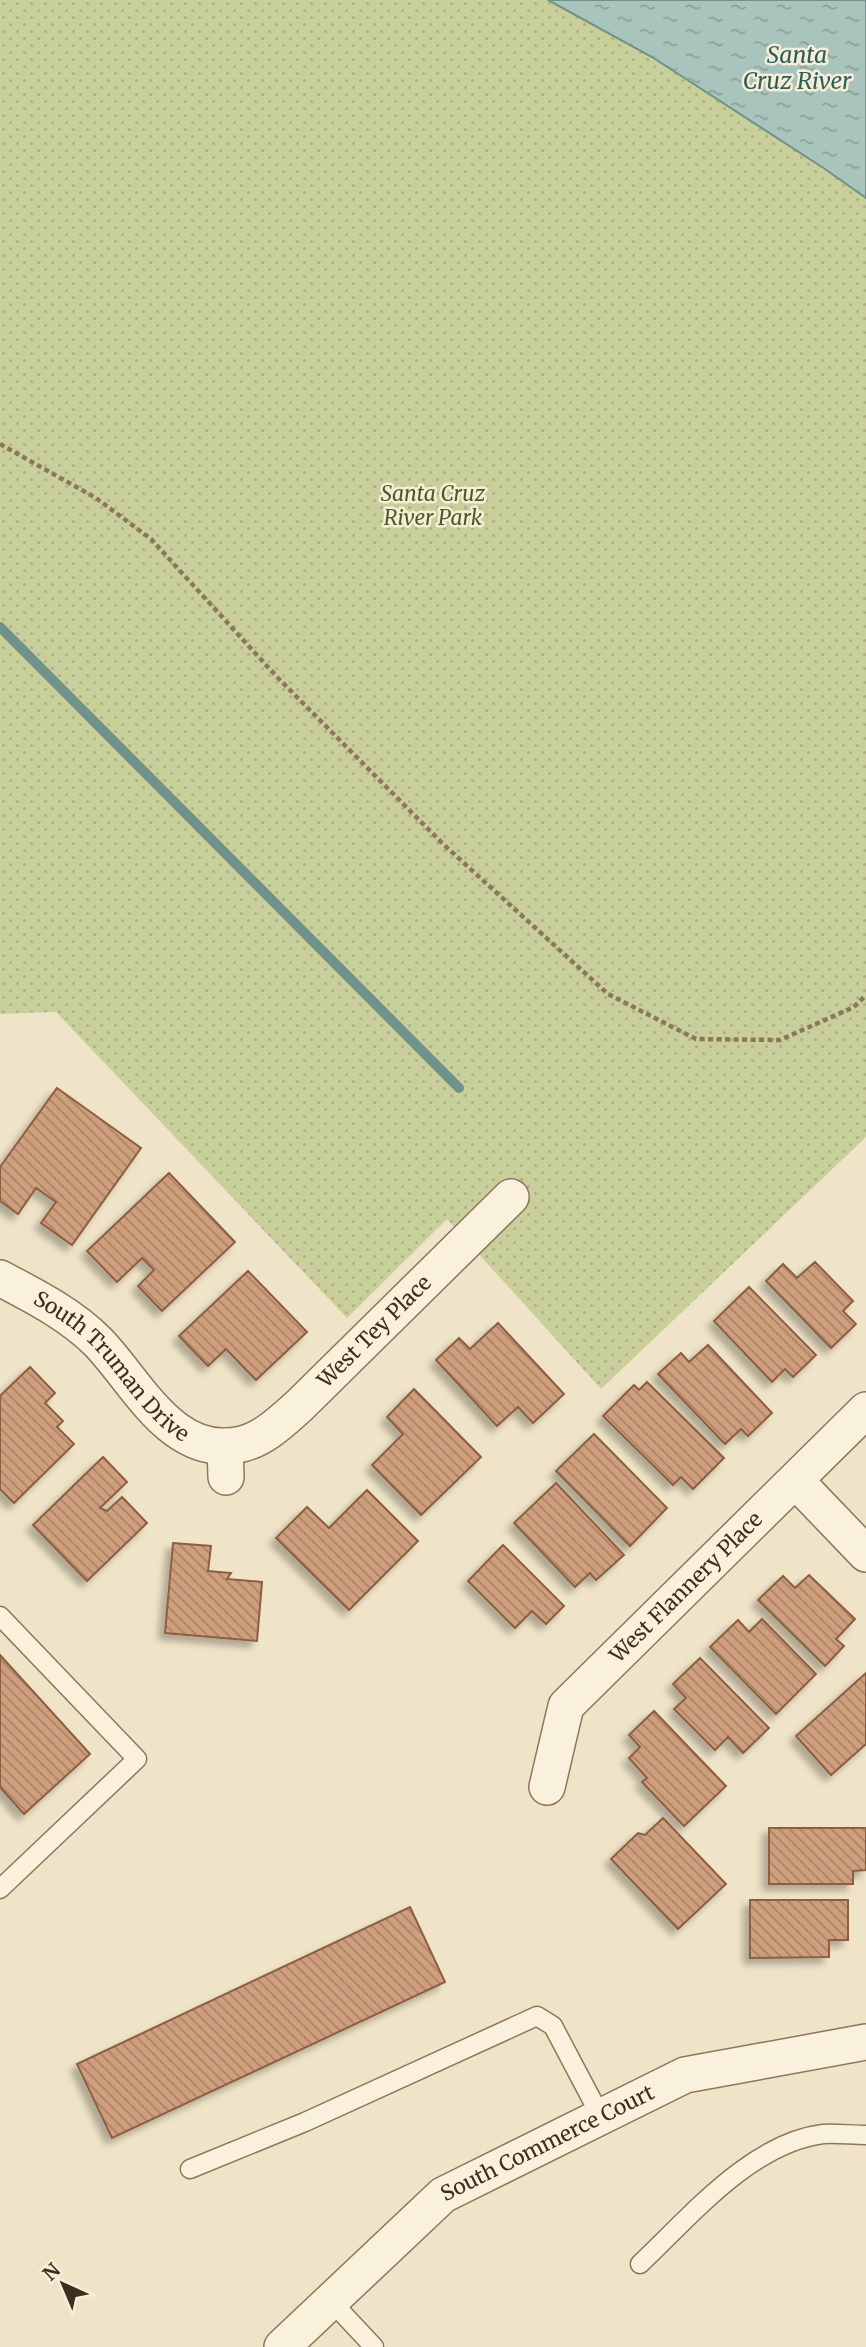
<svg xmlns="http://www.w3.org/2000/svg" width="866" height="2347" font-family="Merriweather,serif">
<style>
.green{fill:url(#green-dots)}
.water{fill:url(#water-ripples);stroke:#6f938a;stroke-width:2}
.lines{fill:none;stroke-linecap:round;stroke-linejoin:round}
.stream{stroke:#6f938a;stroke-width:10}
.building{fill:url(#building-back-hatch);stroke:#8d5f41;stroke-width:2;filter:url(#shadow)}
.lane-casing{stroke:#8d765c;stroke-width:21}
.street-casing{stroke:#8d765c;stroke-width:38}
.path{stroke:#8d765c;stroke-width:4.5;stroke-dasharray:5 3.5;stroke-linecap:butt}
.lane{stroke:#faf1dc;stroke-width:18}
.street{stroke:#faf1dc;stroke-width:35}
.labels{text-anchor:middle;stroke-width:5;stroke-linejoin:round;paint-order:stroke}
.park-label{font-size:21px;font-style:italic;fill:#4d5a26;stroke:#f7eed8}
.street-label{font-size:21px;fill:#3d2e20;stroke:#f7eed8}
.water-label{font-size:23px;font-style:italic;fill:#2f5d5a;stroke:#f7eed8}
</style>
<defs>
<pattern id="green-dots" width="8" height="8" patternUnits="userSpaceOnUse" patternTransform="scale(1.75)"><rect width="8" height="8" fill="#c9cf9b"/><path d="M2 2h.1M6 6h.1" fill="none" stroke="#aeb285" stroke-width="1.8" stroke-linecap="round"/></pattern>
<pattern id="water-ripples" width="26" height="14" patternUnits="userSpaceOnUse" patternTransform="scale(1.75)"><rect width="26" height="14" fill="#a9c4bc"/><path d="M2 4q2-2 4 0t4 0M15 11q2-2 4 0t4 0" fill="none" stroke="#8ba098"/></pattern>
<pattern id="building-back-hatch" width="6" height="6" patternUnits="userSpaceOnUse" patternTransform="scale(1.75)"><rect width="6" height="6" fill="#cf9f7d"/><path d="M-1 5l2 2M0 0l6 6M5-1l2 2" fill="none" stroke="#a98266"/></pattern>
<filter id="shadow"><feDropShadow dx="-6" dy="6" stdDeviation="3.5" flood-color="#0004"/></filter>
</defs>
<rect width="100%" height="100%" fill="#f0e4c8"/>
<!-- green -->
<path class="green" d="M 0,0 L 866,0 L 866,1137 L 601,1389 L 447,1219 L 347,1318 L 56,1012 L 0,1014 Z"/>
<!-- water -->
<path class="water" d="M 548,0 L 866,0 L 866,198 L 825,169 L 652,57 Z"/>
<g class="lines">
<!-- stream -->
<path class="stream" d="M 0,627 L 459,1088"/>
</g>
<!-- building -->
<path class="building" d="M 57,1088 L 141,1148 L 72,1245 L 41,1223 L 56,1202 L 36,1188 L 18,1214 L 0,1201 L 0,1167 Z
M 169,1173 L 235,1242 L 162,1311 L 138,1286 L 154,1270 L 142,1258 L 117,1282 L 87,1251 Z
M 815,1262 L 853,1301 L 843,1311 L 856,1324 L 831,1348 L 766,1281 L 783,1264 L 797,1278 Z
M 248,1271 L 307,1332 L 256,1380 L 226,1349 L 208,1366 L 179,1336 Z
M 749,1287 L 816,1355 L 793,1377 L 785,1369 L 772,1382 L 714,1321 Z
M 498,1323 L 564,1394 L 533,1423 L 518,1407 L 497,1426 L 436,1360 L 459,1338 L 470,1349 Z
M 708,1345 L 772,1413 L 748,1436 L 741,1429 L 725,1444 L 658,1374 L 681,1353 L 689,1362 Z
M 30,1367 L 55,1393 L 45,1403 L 63,1421 L 57,1427 L 74,1444 L 14,1503 L 0,1489 L 0,1396 Z
M 647,1382 L 724,1458 L 693,1489 L 681,1477 L 673,1485 L 603,1416 L 634,1385 L 639,1390 Z
M 414,1389 L 481,1457 L 421,1515 L 372,1465 L 403,1434 L 387,1417 Z
M 594,1434 L 667,1508 L 630,1546 L 556,1471 Z
M 103,1457 L 127,1482 L 100,1508 L 107,1511 L 122,1497 L 147,1523 L 87,1581 L 33,1525 Z
M 556,1483 L 624,1555 L 596,1580 L 590,1573 L 575,1587 L 514,1523 Z
M 367,1490 L 418,1541 L 349,1610 L 276,1538 L 307,1507 L 329,1528 Z
M 173,1543 L 211,1546 L 208,1571 L 231,1573 L 227,1579 L 262,1582 L 257,1641 L 165,1633 Z
M 503,1545 L 564,1606 L 546,1624 L 532,1611 L 515,1628 L 468,1581 Z
M 809,1575 L 855,1619 L 836,1639 L 844,1646 L 825,1666 L 758,1600 L 783,1576 L 795,1588 Z
M 762,1619 L 816,1674 L 776,1714 L 710,1647 L 738,1620 L 749,1632 Z
M 0,1655 L 90,1754 L 24,1814 L 0,1787 Z
M 700,1658 L 769,1728 L 743,1753 L 728,1737 L 715,1750 L 674,1709 L 686,1698 L 673,1684 Z
M 866,1673 L 866,1744 L 831,1775 L 796,1736 Z
M 654,1711 L 726,1786 L 684,1826 L 642,1782 L 647,1778 L 629,1758 L 640,1747 L 629,1735 Z
M 663,1818 L 726,1884 L 678,1929 L 611,1859 L 638,1833 L 645,1835 Z
M 769,1828 L 866,1828 L 866,1870 L 853,1871 L 853,1884 L 769,1884 Z
M 750,1900 L 848,1900 L 848,1940 L 829,1940 L 829,1957 L 750,1958 Z
M 410,1907 L 445,1982 L 112,2138 L 77,2064 Z"/>
<g class="lines">
<!-- lane casing -->
<g class="lane-casing">
<path id="lane" d="M 0,1616 L 137,1759 L 0,1889
M 190,2169 L 305,2122 L 537,2016 L 553,2026 L 601,2117
M 640,2264 C 690,2217 751,2143 823,2134 C 836,2133 852,2135 866,2135
M 331,2301 L 374,2347"/>
</g>
<!-- street casing -->
<g class="street-casing">
<g id="street">
<path id="s1" d="M 0,1278 C 34,1296 70,1314 98,1342 C 137,1382 173,1461 242,1444 C 264,1439 283,1420 299,1406 L 511,1197"/>
<path d="M 225,1446 L 226,1477"/>
<path d="M 796,1481 L 866,1554"/>
<path id="s2" d="M 547,1787 L 566,1706 L 866,1410"/>
<path id="s3" d="M 282,2347 L 443,2195 L 685,2075 L 866,2042"/>
</g>
</g>
<!-- path -->
<path class="path" d="M 0,444 L 96,498 L 151,539 L 277,677 L 443,844 L 608,994 L 696,1039 L 780,1040 L 854,1007 L 866,995"/>
<!-- lane -->
<use href="#lane" class="lane"/>
<!-- street -->
<use href="#street" class="street"/>
</g>
<g class="labels">
<!-- park labels -->
<g class="park-label">
<text x="433" y="501">Santa Cruz<tspan x="433" dy="24">River Park</tspan></text>
</g>
<!-- street labels -->
<g class="street-label">
<text dy="7" stroke="none"><textPath href="#s1" startOffset="480">West Tey Place</textPath></text>
<text dy="7" stroke="none"><textPath href="#s1" startOffset="144">South Truman Drive</textPath></text>
<text dy="7" stroke="none"><textPath href="#s2" startOffset="252">West Flannery Place</textPath></text>
<text dy="7" stroke="none"><textPath href="#s3" startOffset="338">South Commerce Court</textPath></text>
</g>
<!-- water labels -->
<g class="water-label">
<text x="797" y="63">Santa<tspan x="797" dy="26">Cruz River</tspan></text>
</g>
</g>
<!-- north arrow -->
<g transform="translate(63 2284) rotate(316)" stroke="#f7eed8" stroke-width="5" paint-order="stroke">
<path d="M0-5L12 26L0 18L-12 26Z" fill="#3d2e20"/>
<text y="-10" font-size="19" font-weight="bold" text-anchor="middle" fill="#3d2e20">N</text>
</g>
</svg>
